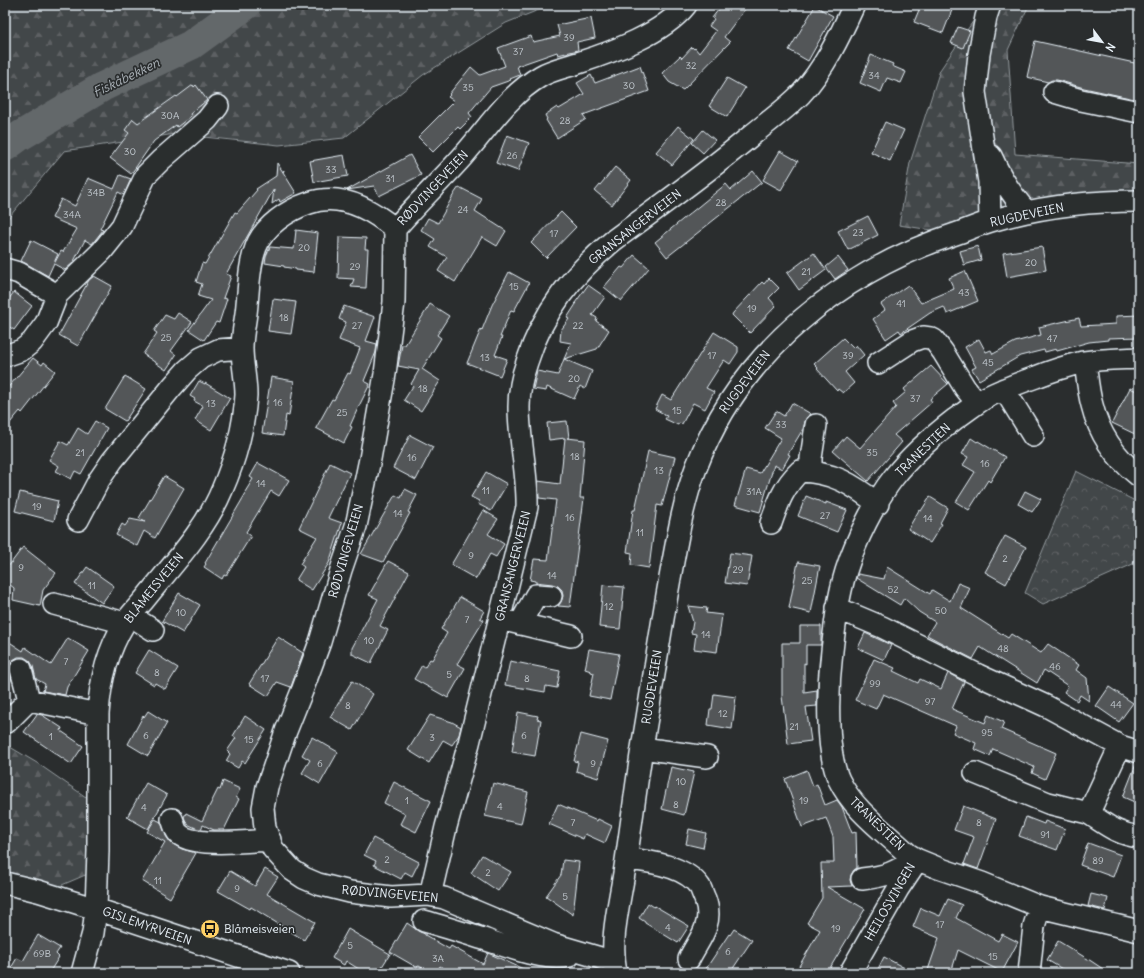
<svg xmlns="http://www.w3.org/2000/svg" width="1144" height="978" font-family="Delius,sans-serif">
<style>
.forest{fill:url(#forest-firs);stroke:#959ca0}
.park{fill:url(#park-crowns);stroke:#959ca0}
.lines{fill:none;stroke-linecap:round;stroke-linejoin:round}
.river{stroke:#63686b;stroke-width:30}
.building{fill:#535759;stroke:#e8f1f8}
.minor-casing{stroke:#e8f1f8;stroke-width:24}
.minor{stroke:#2a2d2e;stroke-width:21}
.labels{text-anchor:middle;stroke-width:3.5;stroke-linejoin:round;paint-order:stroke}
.number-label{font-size:10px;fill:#c3cad0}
.street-label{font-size:12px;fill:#e8f1f8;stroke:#2a2d2e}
.poi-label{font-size:12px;fill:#e8f1f8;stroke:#2a2d2e;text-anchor:start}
.water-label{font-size:13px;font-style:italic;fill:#acb3b9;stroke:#2a2d2e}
</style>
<defs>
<pattern id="forest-firs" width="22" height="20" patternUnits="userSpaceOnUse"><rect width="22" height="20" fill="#424648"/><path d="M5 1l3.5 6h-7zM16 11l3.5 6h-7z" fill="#5d6163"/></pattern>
<pattern id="park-crowns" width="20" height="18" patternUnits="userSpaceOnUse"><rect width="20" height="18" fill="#424648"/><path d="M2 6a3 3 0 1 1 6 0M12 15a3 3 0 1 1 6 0" fill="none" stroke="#5d6163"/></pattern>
</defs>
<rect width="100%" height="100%" fill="#2a2d2e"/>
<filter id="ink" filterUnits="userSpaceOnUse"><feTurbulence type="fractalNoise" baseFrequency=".025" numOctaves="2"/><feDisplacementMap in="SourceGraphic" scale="8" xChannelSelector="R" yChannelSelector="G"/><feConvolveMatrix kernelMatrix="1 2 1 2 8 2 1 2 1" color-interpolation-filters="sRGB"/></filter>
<g filter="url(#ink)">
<!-- forest -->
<path class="forest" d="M 5,5 L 551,5 L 506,23 L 423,75 L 344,138 L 279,145 L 175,134 L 64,151 L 5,222 Z
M 984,5 L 1029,5 L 1008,50 L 1015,154 L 1139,164 L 1139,194 L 944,232 L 899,225 L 910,163 L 940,70 Z
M 5,744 L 37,763 L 96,804 L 90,873 L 62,885 L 61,887 L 5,884 Z"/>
<!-- park -->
<path class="park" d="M 1076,471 L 1139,503 L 1139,549 L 1133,564 L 1043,604 L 1025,593 Z"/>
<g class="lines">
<!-- river -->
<path class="river" d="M 5,147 L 20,136 L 102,87 L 191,45 L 246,5"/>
</g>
<!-- building -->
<path class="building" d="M 722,5 L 748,5 L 724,37 L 730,42 L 683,90 L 669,82 L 662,73 L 680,56 L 682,58 L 692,47 L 694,49 L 695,48 L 699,53 L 716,31 L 709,26 L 714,19 L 712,18 Z
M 921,5 L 954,5 L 943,33 L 914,22 Z
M 815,6 L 833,16 L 808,61 L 789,50 Z
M 591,18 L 595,38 L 577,42 L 578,50 L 558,55 L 557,52 L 517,66 L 520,75 L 510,79 L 511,80 L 491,87 L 469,113 L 472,117 L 460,129 L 458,127 L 433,152 L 418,137 L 454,101 L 448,97 L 450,95 L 449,94 L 471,67 L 480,75 L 505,66 L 498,48 L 531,36 L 533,42 L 560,36 L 557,25 Z
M 958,27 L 970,31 L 963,48 L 951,43 Z
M 1035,41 L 1139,64 L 1139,100 L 1084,88 L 1057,80 L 1052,80 L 1048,82 L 1027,77 Z
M 871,55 L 893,64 L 892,66 L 906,72 L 901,83 L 887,78 L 881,92 L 860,83 Z
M 640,66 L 649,91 L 583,115 L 586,119 L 557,138 L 546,120 L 547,119 L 545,115 L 557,107 L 559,109 L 584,94 L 577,83 L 591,75 L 595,83 Z
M 727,78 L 745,88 L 727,117 L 709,106 Z
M 193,85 L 194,87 L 196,85 L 207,100 L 190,114 L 191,116 L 177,127 L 176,125 L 154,141 L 131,174 L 110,158 L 129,133 L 125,130 L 133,119 L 138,123 L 176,96 L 177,97 Z
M 885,122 L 904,130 L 890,161 L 871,152 Z
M 678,126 L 694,139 L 672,165 L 656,152 Z
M 703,130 L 715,140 L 703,153 L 692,143 Z
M 507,135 L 529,143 L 518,171 L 496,163 Z
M 780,151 L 798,161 L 781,190 L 763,180 Z
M 344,155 L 348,176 L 314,182 L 310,161 Z
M 410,155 L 421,175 L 379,196 L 374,186 L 347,190 Z
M 277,163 L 283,172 L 284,170 L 283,172 L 296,193 L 280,202 L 279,199 L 272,204 L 274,189 L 226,274 L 231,276 L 223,298 L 227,299 L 219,323 L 216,322 L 204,340 L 189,330 L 211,300 L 198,296 L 202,284 L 196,282 L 202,263 L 205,264 L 235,212 L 237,213 L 257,190 L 256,189 L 276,176 Z
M 615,167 L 631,180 L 612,205 L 595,191 Z
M 753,171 L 762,182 L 667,257 L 655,242 L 726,184 L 731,190 Z
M 120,175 L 131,179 L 124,195 L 118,192 L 100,229 L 103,230 L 92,244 L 85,240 L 73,263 L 65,270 L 54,264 L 61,251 L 63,252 L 77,229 L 52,218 L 61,199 L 75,206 L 88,178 L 114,189 Z
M 459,187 L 482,199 L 475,211 L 506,231 L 497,246 L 482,237 L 455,282 L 438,271 L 447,257 L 430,247 L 435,239 L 421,230 L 428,218 L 438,223 L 454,194 Z
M 561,212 L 576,227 L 546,258 L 531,243 Z
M 868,216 L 878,235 L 848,250 L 838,231 Z
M 296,230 L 318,233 L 314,272 L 296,270 L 296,269 L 284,267 L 284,266 L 265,263 L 266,256 L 270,247 L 294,249 Z
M 339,237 L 366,238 L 365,249 L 368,249 L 366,288 L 351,287 L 354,279 L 338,278 Z
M 31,240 L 58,254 L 48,276 L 21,261 Z
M 978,246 L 981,260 L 964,265 L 960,251 Z
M 1042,247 L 1046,270 L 1007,277 L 1003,253 Z
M 814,253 L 826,270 L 799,290 L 787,273 Z
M 634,255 L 649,268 L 621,301 L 604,287 L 621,267 L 623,268 Z
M 838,257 L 848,270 L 835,279 L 826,267 Z
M 965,271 L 978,301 L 947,314 L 944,307 L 930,313 L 901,333 L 899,330 L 886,339 L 873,319 L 885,310 L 881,304 L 908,285 L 921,303 L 954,289 L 949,278 Z
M 509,272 L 529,283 L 514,311 L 511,310 L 500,337 L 502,337 L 495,355 L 507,359 L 500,376 L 467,363 L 481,329 L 482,330 L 492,305 Z
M 94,276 L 112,286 L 78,346 L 59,335 L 89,280 Z
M 769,278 L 779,288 L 769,298 L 776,306 L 750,333 L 732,315 L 733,313 L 762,282 L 764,284 Z
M 588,285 L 605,297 L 592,315 L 597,318 L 596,321 L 609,330 L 597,349 L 564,359 L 571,343 L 560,341 L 561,330 L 569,319 L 567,318 L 576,304 L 575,303 Z
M 14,292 L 32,306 L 14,330 L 5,324 L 5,304 Z
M 273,299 L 296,302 L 291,334 L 268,331 Z
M 430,304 L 449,316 L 437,335 L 441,338 L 422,369 L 440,381 L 421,411 L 404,400 L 413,386 L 411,384 L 419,370 L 398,366 L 402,345 L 405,345 Z
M 344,306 L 375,317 L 366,341 L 377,344 L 376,352 L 364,381 L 370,384 L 358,408 L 350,426 L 352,427 L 344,443 L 316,428 L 332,399 L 334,400 L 348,373 L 350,374 L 360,348 L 339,340 L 346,322 L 339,319 Z
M 178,313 L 192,322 L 171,351 L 176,355 L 166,370 L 143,354 L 157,333 L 154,331 L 165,315 L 174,319 Z
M 1139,315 L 1139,337 L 1108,338 L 1108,340 L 1089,342 L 1057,351 L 1056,349 L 1045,352 L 1044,350 L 1020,356 L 979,380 L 972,369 L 976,367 L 965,347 L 979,339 L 986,352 L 991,350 L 993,354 L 1015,342 L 1041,335 L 1039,327 L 1079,318 L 1081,326 L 1116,324 L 1116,316 Z
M 714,332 L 738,347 L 738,352 L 730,364 L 724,360 L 706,388 L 714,392 L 705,409 L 693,403 L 682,424 L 679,423 L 678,425 L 665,419 L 667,416 L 664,415 L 664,414 L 655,409 L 662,395 L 671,400 Z
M 843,338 L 853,348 L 856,345 L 864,355 L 845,372 L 854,383 L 843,393 L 838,389 L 837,391 L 817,369 L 818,368 L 814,364 Z
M 33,358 L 42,365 L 44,362 L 55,371 L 22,413 L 20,411 L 5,429 L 5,391 Z
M 564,359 L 592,371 L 585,389 L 580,386 L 574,399 L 547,387 L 546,391 L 533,389 L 537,371 L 558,375 Z
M 931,366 L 948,384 L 930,399 L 932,402 L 894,435 L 902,442 L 868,481 L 833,451 L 846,436 L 860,448 L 896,407 L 893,403 L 906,392 L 904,389 Z
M 125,376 L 146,389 L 125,421 L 105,409 Z
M 271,377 L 294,381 L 289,416 L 286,415 L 283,436 L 262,433 Z
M 199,381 L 205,384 L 205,383 L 230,398 L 211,430 L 195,420 L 203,406 L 194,401 L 195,399 L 190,396 Z
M 1130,388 L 1139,392 L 1139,436 L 1112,423 Z
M 792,403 L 811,414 L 806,418 L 803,429 L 788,454 L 790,455 L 782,469 L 774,465 L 760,512 L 735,505 L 746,469 L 760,473 L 781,438 L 765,428 L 776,411 L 784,416 Z
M 95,421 L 107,428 L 81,474 L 75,471 L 71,479 L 56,471 L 59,466 L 49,460 L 60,441 L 68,445 L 78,428 L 87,434 Z
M 567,421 L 569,438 L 567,438 L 585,440 L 580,498 L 584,498 L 570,607 L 558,606 L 561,602 L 563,596 L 562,590 L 558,586 L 552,584 L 535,582 L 535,581 L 530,580 L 534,559 L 548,560 L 556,500 L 539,498 L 538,481 L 560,484 L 565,438 L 549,440 L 547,423 Z
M 410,435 L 433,447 L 416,480 L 393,468 Z
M 971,438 L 977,442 L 978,441 L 1005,457 L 990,482 L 988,480 L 969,510 L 956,502 L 975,472 L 963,465 L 968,457 L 962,454 Z
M 648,451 L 675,457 L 662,506 L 657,505 L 649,568 L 631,565 L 632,553 L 627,552 L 633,510 L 635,510 Z
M 258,463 L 289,480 L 279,496 L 271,491 L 246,532 L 251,536 L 226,576 L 224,575 L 222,579 L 204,567 L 206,564 L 205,563 L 246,493 L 245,492 L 253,479 L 250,477 Z
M 330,463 L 350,473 L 328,518 L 342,523 L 329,563 L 312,590 L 296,580 L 304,567 L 300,564 L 317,537 L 299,528 Z
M 486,472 L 507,484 L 491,511 L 478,504 L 479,501 L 471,497 Z
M 164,476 L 184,488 L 155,538 L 144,531 L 137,546 L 116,535 L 122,524 L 125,526 L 130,519 L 145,522 L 139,518 Z
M 405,489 L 417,495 L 408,512 L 410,513 L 383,562 L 361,554 L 395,495 L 401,498 Z
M 1025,491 L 1041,499 L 1032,512 L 1018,504 Z
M 20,492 L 58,501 L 54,521 L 15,511 Z
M 806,496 L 826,504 L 826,502 L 847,510 L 837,532 L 798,516 Z
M 930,497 L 948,508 L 940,523 L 942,524 L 930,543 L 908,529 L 919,510 L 921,511 Z
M 483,510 L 498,519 L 488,534 L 504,544 L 496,557 L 490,554 L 476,579 L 451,565 Z
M 1005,536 L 1026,547 L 1006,584 L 985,572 Z
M 23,547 L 56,573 L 43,590 L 40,606 L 13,600 L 14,588 L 5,581 L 5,571 Z
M 730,553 L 752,556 L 747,586 L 725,583 Z
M 388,561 L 409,572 L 380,626 L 388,630 L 371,663 L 352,654 L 352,648 L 378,599 L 369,595 Z
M 798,562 L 820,566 L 811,613 L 789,608 Z
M 87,567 L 114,586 L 102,603 L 75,584 Z
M 887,567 L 930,594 L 932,590 L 950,601 L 958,583 L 970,588 L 961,608 L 1008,638 L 1011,634 L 1041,653 L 1048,644 L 1079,665 L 1076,670 L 1087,678 L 1089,701 L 1080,695 L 1077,701 L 1064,692 L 1068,686 L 1044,670 L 1037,683 L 980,647 L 973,659 L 938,641 L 927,635 L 935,622 L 919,612 L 904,598 L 900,605 L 856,578 L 858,574 L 884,579 Z
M 603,585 L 624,587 L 620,629 L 599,627 Z
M 179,593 L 200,605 L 183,633 L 162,621 Z
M 460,597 L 484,611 L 480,618 L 484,620 L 457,664 L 465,668 L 448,698 L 414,679 L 422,665 L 425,667 L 430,659 L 432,660 L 447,633 L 441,629 Z
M 688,606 L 707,608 L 706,613 L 722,615 L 717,652 L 694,649 L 696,634 L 691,633 L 693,622 Z
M 800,626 L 821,626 L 821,645 L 806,645 L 806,664 L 804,663 L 804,692 L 817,690 L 817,706 L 806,707 L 811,741 L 788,744 L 782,696 L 782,643 L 800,643 Z
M 865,633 L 891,645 L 884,660 L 858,648 Z
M 278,637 L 303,653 L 291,687 L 277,682 L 268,696 L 249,684 Z
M 68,638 L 89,651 L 67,687 L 65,695 L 43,691 L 45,684 L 36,679 L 33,666 L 30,661 L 24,657 L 18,657 L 13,660 L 10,665 L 9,672 L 11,680 L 5,692 L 5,639 L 23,651 L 25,647 L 51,665 Z
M 589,649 L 619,654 L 610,700 L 589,696 L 594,673 L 591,672 L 591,671 L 585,669 Z
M 149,650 L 178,668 L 165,689 L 155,683 L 154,685 L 135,673 Z
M 874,659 L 895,668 L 893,671 L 918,683 L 920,679 L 941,689 L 948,673 L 964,682 L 952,709 L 985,723 L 988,715 L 1004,722 L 1001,729 L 1056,753 L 1045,779 L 1032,773 L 1034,767 L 993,749 L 990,756 L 974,749 L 976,743 L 953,733 L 956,726 L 883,694 L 876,709 L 855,700 Z
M 510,661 L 560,671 L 557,688 L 546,686 L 545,692 L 505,685 Z
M 352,681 L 373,694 L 352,730 L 330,717 Z
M 1109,687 L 1133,703 L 1119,722 L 1096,706 Z
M 714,694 L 736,697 L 732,729 L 708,725 L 710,709 L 712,709 Z
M 148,711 L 167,723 L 148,756 L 128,744 L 143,716 L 144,717 Z
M 518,712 L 538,716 L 537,719 L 541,720 L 535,756 L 512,752 Z
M 37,714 L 42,715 L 62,728 L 61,731 L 83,746 L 71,764 L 24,732 Z
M 430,715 L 452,722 L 461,727 L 459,735 L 452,745 L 443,740 L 429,763 L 408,750 Z
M 245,716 L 266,730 L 245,763 L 242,761 L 238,768 L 226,761 L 230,754 L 227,751 L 236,738 L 233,736 Z
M 581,734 L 608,741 L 598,778 L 576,771 L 578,762 L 574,761 Z
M 312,737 L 338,752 L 320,784 L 302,773 L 310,760 L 302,755 Z
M 1136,764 L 1139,764 L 1139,804 L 1123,797 Z
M 671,767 L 694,772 L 684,815 L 662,809 Z
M 807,770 L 813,786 L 817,784 L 825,805 L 837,800 L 842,807 L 852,833 L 856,832 L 857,868 L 854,870 L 851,875 L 850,880 L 852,886 L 827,887 L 865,909 L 827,973 L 795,973 L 820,930 L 807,923 L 822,898 L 821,863 L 834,863 L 833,837 L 826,818 L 802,827 L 785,779 Z
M 223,781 L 240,789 L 236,797 L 239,799 L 224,830 L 214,830 L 203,825 L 201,829 L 198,829 L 187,824 L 184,817 L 186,813 L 202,821 L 218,789 L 220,790 Z
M 394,782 L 431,801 L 416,832 L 400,824 L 405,814 L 384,803 Z
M 146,783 L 167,795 L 148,829 L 127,817 Z
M 493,783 L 528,792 L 521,824 L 485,816 Z
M 558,804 L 597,821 L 598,819 L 612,826 L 605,843 L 585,834 L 583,839 L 549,824 Z
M 963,806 L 996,819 L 978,869 L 964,864 L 974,837 L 954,830 Z
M 1026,817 L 1044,824 L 1045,821 L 1065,829 L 1057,850 L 1019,836 Z
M 155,819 L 161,822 L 166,836 L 171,843 L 182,849 L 196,853 L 170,898 L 142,881 L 165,842 L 147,832 Z
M 689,829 L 706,833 L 703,848 L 686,844 Z
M 373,838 L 419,862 L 412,876 L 405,872 L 401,879 L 374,865 L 376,861 L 364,855 Z
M 1088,843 L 1121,855 L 1113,877 L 1080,865 Z
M 482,855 L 511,872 L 498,891 L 471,873 Z
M 563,860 L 579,862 L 573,915 L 546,896 L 561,875 Z
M 265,869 L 278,877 L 267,894 L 315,922 L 304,940 L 251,907 L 250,909 L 218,891 L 230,871 L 255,886 Z
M 1091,894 L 1108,898 L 1105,910 L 1088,906 Z
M 948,899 L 962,905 L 956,918 L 998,941 L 1002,934 L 1018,942 L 1002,972 L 958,950 L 951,973 L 927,973 L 939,938 L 913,927 L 921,908 L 940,916 Z
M 648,903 L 654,907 L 655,906 L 689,926 L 678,943 L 645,923 L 645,922 L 639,918 Z
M 407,923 L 420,932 L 425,934 L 425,935 L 449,949 L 451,946 L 483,964 L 488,953 L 532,973 L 452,973 L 440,966 L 437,973 L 431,973 L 419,966 L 416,967 L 390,952 Z
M 348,929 L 390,954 L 378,973 L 365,973 L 346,961 L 344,965 L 332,958 Z
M 734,929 L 752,940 L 730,973 L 703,973 L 729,934 L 730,935 Z
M 38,935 L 60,948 L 56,954 L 59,957 L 49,973 L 8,973 L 17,958 L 23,961 Z
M 1058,941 L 1091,961 L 1109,973 L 1069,973 L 1047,960 Z
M 884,957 L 914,973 L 876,973 Z"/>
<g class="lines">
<!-- minor casing -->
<g class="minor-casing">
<path id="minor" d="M 990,5 L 986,17 L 979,54 L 975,92 L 989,182 L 990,221
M 1054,92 L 1081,100 L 1139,112
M 991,156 C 1000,176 1012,196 1027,212
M 5,269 L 19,273 L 57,295
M 5,356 L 22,350 L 32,342 L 46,323 L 57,295 L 102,251 L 122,226 L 146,175 L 161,160 L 207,120 L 218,106
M 1139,358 C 1120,359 1101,359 1083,362 C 1067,366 1051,371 1036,377 C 1019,383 1003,389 987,397 C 976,403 966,412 955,419 C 933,436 911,455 894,477 C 875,501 855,542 846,571 C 838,597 835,624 832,651 C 828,684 825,750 839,780 C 854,811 884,831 908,854 L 916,859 L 938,868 L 982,883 L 1040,907 L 1139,931
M 1085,362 C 1087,376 1088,391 1092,405 C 1099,434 1116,458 1139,476
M 878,363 L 912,341 L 923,337 L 930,338 L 934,340 L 943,352 L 965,388 L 977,403
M 1004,389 L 1033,436
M 811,472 L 811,458 L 816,425
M 78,520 L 99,480 L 112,461 L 172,387 L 187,370 L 201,358 L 218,350 L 242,348
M 771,523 C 778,503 784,486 800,471 C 833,472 852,484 878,504
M 54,604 L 125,623
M 837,608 L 882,627 L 978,675 L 1046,706 L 1120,746 L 1139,752
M 131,616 L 153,630
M 500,619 L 571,636
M 520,624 L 536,595 L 551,596
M 21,669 L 29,700 L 98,714
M 7,722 L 29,700
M 642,748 L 707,757
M 975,773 L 1048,803 L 1088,813 L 1092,806 L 1120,746
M 1088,813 C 1106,824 1116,834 1139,837
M 172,819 C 174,823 175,830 178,833 C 192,848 249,841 270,840
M 627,859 C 649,861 686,866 700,887 C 702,891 703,895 705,899 C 708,907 709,917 706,926 C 703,937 694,948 689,959
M 862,879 C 887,876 894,873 915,859
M 5,883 L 38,891 L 96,909 L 289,973
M 428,895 L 432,887 L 446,827 L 469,743 L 527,507 C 528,474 519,441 519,407 C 519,392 522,376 527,362 C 543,311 573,274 614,240 C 660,206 708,172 752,135 C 768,122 786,109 801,94 C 824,69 840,36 854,5
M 424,921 C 442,926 461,932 480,938 C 504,945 545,962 569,956
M 613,960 L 604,959 L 553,944 L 444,898 L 428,895 L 391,897 L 350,892 L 318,884 L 304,878 L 292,870 L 273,849 L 265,828 L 263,808 L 267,787 L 286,731 L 302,691 L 320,642 L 341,570 L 356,526 L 370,459 L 385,374 L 394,302 L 395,229 C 416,204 441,181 463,156 C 488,128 508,95 541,76 C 551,70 566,67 578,63 C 612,52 663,34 686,5
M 82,973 L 93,933 L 96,909 L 98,851 L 98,714 C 100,683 108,650 124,624 C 130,615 137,608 144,600 C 171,566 205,531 222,490 C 235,460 244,428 246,395 C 246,379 242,364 242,348 C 242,333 246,319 247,304 C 249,285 249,265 256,247 C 264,226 288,210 309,203 C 340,192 371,209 395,229
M 616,973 C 609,938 620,902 625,867 C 632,822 637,776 645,730 C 654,676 662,621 672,567 C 678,534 684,500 696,468 C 741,350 843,270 961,232 C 971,228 981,224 991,221 C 1038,207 1091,201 1139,201
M 850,973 L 898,889 L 912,868 L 916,859
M 1029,973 L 1034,926 L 1040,907"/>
</g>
<!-- minor -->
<use href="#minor" class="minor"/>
</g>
</g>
<!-- icons -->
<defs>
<g id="bus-disc" transform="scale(1)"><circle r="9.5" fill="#ffd166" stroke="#2a2d2e"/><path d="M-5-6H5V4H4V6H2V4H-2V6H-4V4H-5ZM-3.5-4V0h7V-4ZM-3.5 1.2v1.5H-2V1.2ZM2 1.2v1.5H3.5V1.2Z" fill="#111"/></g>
</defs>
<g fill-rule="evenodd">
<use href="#bus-disc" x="210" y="929"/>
</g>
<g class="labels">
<!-- number labels -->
<g class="number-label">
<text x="569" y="41">39</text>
<text x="518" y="55">37</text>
<text x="691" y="69">32</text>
<text x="874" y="79">34</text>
<text x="629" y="89">30</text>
<text x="468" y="91">35</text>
<text x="170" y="119">30A</text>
<text x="565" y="124">28</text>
<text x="130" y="155">30</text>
<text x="512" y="159">26</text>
<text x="331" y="173">33</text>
<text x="390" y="182">31</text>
<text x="96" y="196">34B</text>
<text x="721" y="206">28</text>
<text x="463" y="213">24</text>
<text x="72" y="218">34A</text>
<text x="858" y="236">23</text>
<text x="554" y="237">17</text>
<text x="304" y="251">20</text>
<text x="1031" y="266">20</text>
<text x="355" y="270">29</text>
<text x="806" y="275">21</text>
<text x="514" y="290">15</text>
<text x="964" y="296">43</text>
<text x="901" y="307">41</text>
<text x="752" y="312">19</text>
<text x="284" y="321">18</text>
<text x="357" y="329">27</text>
<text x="578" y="329">22</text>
<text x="166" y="341">25</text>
<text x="1052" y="342">47</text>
<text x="712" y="359">17</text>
<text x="848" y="359">39</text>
<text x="485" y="361">13</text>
<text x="988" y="366">45</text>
<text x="574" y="382">20</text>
<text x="423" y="392">18</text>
<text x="915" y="402">37</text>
<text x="278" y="406">16</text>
<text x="211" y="407">13</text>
<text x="677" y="414">15</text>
<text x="342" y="416">25</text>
<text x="781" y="428">33</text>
<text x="80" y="456">21</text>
<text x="872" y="456">35</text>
<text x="575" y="460">18</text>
<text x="412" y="461">16</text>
<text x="985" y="467">16</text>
<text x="659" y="474">13</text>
<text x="261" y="487">14</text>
<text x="486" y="494">11</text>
<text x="754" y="495">31A</text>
<text x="37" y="510">19</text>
<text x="398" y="517">14</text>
<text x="825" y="519">27</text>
<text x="570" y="521">16</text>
<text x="928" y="522">14</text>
<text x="640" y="536">11</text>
<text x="471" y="559">9</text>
<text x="1005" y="562">2</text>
<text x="21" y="571">9</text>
<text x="738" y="573">29</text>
<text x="552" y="579">14</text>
<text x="807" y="584">25</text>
<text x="92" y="589">11</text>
<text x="893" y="593">52</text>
<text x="609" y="610">12</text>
<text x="941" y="614">50</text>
<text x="181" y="616">10</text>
<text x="467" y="623">7</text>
<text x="706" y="638">14</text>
<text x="369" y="644">10</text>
<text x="1003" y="652">48</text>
<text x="66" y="665">7</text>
<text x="1055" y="670">46</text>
<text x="157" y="676">8</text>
<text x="449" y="678">5</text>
<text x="265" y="682">17</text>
<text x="527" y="682">8</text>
<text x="875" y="687">99</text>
<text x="930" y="705">97</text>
<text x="1116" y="708">44</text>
<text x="348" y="709">8</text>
<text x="723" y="717">12</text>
<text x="794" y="730">21</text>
<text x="987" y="736">95</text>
<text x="146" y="739">6</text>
<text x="524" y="739">6</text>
<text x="51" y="740">1</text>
<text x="432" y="741">3</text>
<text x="249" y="743">15</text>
<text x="320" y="767">6</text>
<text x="593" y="767">9</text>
<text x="681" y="785">10</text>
<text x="407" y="804">1</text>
<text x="804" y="804">19</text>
<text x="676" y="808">8</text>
<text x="500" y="810">4</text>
<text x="144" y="811">4</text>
<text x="573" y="826">7</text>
<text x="979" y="826">8</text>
<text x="1045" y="838">91</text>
<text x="387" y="863">2</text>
<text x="1098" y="864">89</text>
<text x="488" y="876">2</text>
<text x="158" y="884">11</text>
<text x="237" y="892">9</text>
<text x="565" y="900">5</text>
<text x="940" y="928">17</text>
<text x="668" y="931">4</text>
<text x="836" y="932">19</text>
<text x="350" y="949">5</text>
<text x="728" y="955">6</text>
<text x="42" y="957">69B</text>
<text x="993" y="960">15</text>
<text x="438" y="962">3A</text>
</g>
<!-- street labels -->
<g class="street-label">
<text transform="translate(433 188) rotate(-47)" y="4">RØDVINGEVEIEN</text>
<text transform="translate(1027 215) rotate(-12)" y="4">RUGDEVEIEN</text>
<text transform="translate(635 227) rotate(-38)" y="4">GRANSANGERVEIEN</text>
<text transform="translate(745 382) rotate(-53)" y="4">RUGDEVEIEN</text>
<text transform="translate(923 450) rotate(-44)" y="4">TRANESTIEN</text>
<text transform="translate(346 551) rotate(-74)" y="4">RØDVINGEVEIEN</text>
<text transform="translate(513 566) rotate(-76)" y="4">GRANSANGERVEIEN</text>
<text transform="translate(154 588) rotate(-51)" y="4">BLÅMEISVEIEN</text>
<text transform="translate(652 687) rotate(-81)" y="4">RUGDEVEIEN</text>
<text transform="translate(877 824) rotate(44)" y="4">TRANESTIEN</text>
<text transform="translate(390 894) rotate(5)" y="4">RØDVINGEVEIEN</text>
<text transform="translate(890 902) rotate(-60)" y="4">HEILOSVINGEN</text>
<text transform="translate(147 926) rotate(19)" y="4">GISLEMYRVEIEN</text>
</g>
<!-- poi labels -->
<g class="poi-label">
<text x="224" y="933">Blåmeisveien</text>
</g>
<!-- water labels -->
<g class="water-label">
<text transform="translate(126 77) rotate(-26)" y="5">Fiskåbekken</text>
</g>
</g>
<!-- margin -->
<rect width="1144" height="978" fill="none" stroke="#2a2d2e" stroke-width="20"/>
<rect x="10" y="10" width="1124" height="958" fill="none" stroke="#e8f1f8" stroke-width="1.5" filter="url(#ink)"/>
<!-- north arrow -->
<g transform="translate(1102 42) rotate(122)" stroke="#2a2d2e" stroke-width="3" paint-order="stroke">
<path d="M0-3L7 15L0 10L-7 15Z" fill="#e8f1f8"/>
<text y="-6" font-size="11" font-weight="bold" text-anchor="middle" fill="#e8f1f8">N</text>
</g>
</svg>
